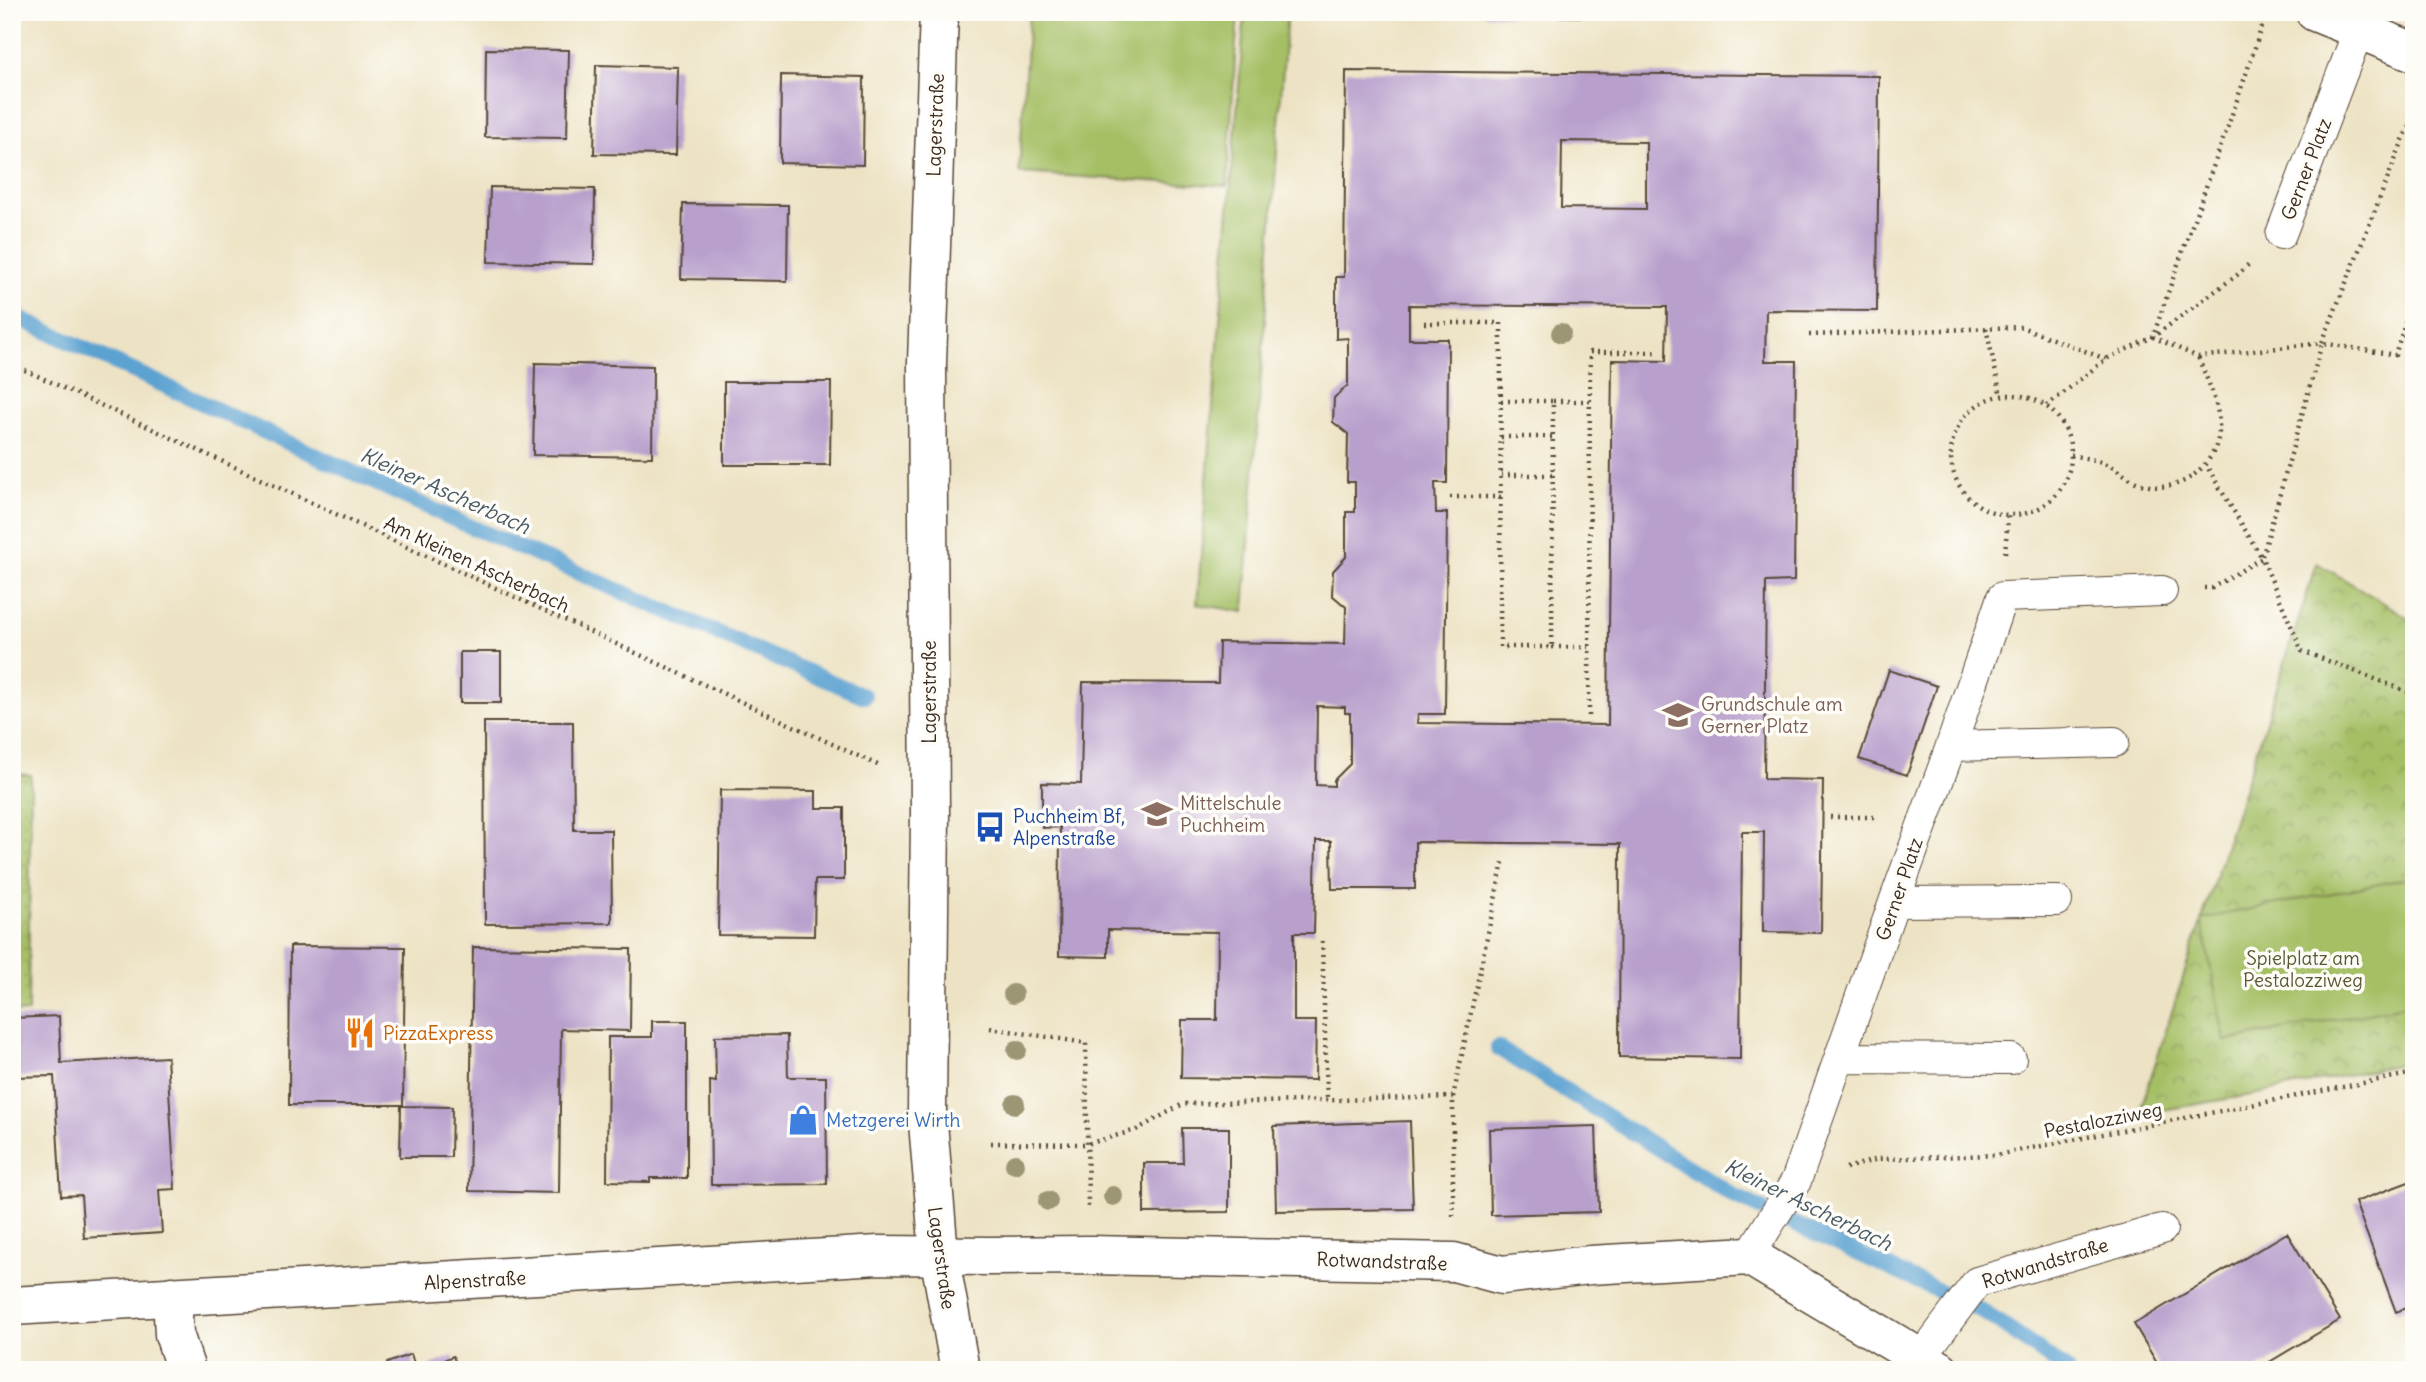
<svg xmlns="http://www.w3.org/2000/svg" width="2426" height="1382" font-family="Delius,sans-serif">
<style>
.grass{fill:url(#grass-dots);stroke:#707442;stroke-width:2}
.park{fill:url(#park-crowns);stroke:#707442;stroke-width:2}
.garden{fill:#a5bf65;stroke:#707442;stroke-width:2}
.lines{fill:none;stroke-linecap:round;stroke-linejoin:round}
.stream{stroke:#5ba2d1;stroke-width:16}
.building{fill:#b89fcc;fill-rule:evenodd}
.service-casing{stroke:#564637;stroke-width:32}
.minor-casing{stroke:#564637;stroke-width:41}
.tertiary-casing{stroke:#564637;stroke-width:41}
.path{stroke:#564637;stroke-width:4.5;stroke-dasharray:2 5;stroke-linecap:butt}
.service{stroke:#fff;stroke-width:30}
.minor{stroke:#fff;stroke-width:38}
.tertiary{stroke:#fff;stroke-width:38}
.tree{fill:#9d9674}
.labels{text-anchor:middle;stroke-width:7;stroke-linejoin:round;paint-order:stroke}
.street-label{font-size:19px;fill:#3b2a1e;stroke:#fdfcf7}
.education-label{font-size:19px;fill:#785e54;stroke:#fdfcf7;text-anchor:start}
.transit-label{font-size:19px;fill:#164399;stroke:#fdfcf7;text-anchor:start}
.park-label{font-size:19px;fill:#5b5733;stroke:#fdfcf7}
.food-label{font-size:19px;fill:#c56008;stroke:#fdfcf7;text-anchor:start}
.shop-label{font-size:19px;fill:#366cbe;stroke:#fdfcf7;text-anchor:start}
.water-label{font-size:21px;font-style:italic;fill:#485a66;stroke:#fdfcf7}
</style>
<defs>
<pattern id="grass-dots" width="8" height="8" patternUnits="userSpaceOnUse" patternTransform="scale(1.75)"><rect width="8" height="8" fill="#a5bf65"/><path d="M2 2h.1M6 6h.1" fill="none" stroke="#889b53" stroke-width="1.8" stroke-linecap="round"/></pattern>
<pattern id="park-crowns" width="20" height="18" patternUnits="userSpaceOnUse" patternTransform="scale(1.75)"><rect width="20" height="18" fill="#a5bf65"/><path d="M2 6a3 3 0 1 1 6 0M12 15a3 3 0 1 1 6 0" fill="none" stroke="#889b53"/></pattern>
</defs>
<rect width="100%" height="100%" fill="#fdfcf7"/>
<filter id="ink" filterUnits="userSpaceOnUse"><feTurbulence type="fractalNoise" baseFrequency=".0143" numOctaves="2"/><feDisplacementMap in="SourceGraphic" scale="14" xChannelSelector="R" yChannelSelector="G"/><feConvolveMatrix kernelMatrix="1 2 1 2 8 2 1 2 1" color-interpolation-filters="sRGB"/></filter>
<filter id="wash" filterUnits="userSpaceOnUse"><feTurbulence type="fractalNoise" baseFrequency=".00686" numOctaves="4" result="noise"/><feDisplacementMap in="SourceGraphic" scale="28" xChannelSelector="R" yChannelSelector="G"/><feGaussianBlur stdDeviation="1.57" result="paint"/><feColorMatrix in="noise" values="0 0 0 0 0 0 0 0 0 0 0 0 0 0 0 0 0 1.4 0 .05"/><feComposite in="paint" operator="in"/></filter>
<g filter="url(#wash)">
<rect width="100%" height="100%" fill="#ede3c4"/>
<!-- grass -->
<path class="grass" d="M 12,774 L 31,775 L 28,1012 L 12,1013 Z"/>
<!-- park -->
<path class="park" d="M 2317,563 L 2414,621 L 2414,1061 L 2257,1094 L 2139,1114 Z"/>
<!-- garden -->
<path class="garden" d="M 1029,12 L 1238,12 L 1227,186 L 1019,173 Z
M 1245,12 L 1287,12 L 1244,612 L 1197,604 Z
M 2414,877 L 2414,1004 L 2225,1041 L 2201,919 Z"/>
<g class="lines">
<!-- stream -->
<path class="stream" d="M 12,315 L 462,523 L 864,696
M 1498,1048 L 1734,1196 L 1982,1311 L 2067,1370"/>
</g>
<g id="blocks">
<!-- building -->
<path class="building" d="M 1484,12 L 1587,12 L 1587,17 L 1484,15 Z
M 486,49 L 569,50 L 567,138 L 485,137 Z
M 596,65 L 678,67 L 676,155 L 594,154 Z
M 1346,71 L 1879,76 L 1877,311 L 1766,310 L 1765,361 L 1796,361 L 1794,581 L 1766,582 L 1764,779 L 1823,780 L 1821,933 L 1763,932 L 1764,832 L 1742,832 L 1740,1059 L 1619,1057 L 1620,844 L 1415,842 L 1415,889 L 1332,889 L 1331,841 L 1316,841 L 1314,933 L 1294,933 L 1294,1021 L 1316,1021 L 1315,1080 L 1181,1078 L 1182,1020 L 1217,1020 L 1218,932 L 1108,930 L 1108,957 L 1059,956 L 1060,827 L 1042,828 L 1042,783 L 1081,784 L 1083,682 L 1218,683 L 1219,642 L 1345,644 L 1346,607 L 1332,595 L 1333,571 L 1346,557 L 1346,512 L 1355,512 L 1355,482 L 1347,482 L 1348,434 L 1333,422 L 1334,398 L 1348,385 L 1348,338 L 1336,339 L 1336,277 L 1344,277 ZM 1562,141 L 1646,142 L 1646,209 L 1561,208 ZM 1409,305 L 1667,307 L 1666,361 L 1612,360 L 1608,725 L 1417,723 L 1418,714 L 1445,714 L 1447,513 L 1436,513 L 1435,483 L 1447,483 L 1448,339 L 1409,339 ZM 1317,706 L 1345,707 L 1345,713 L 1350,713 L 1350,764 L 1334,780 L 1334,786 L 1316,785 Z
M 781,75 L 864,77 L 863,165 L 780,163 Z
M 490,187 L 595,189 L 594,264 L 488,262 Z
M 683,204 L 788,205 L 787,281 L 681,279 Z
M 535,363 L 653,366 L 652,457 L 533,455 Z
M 724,382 L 831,382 L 830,465 L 724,465 Z
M 460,652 L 501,652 L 501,703 L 460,703 Z
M 1889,670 L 1937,686 L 1907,775 L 1859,759 Z
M 484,722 L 573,722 L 574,830 L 611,830 L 612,923 L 485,924 Z
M 720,790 L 816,791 L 816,808 L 844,808 L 844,880 L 815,880 L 814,936 L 718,935 Z
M 290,946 L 405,947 L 403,1106 L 452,1107 L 451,1157 L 400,1157 L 401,1105 L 289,1105 Z
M 473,947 L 631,949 L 630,1031 L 561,1029 L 559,1193 L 469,1191 Z
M 59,1016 L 61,1063 L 167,1057 L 175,1189 L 159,1190 L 162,1233 L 84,1238 L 81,1195 L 61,1196 L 54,1076 L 12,1077 L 12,1018 Z
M 652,1021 L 687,1021 L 687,1178 L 650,1178 L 650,1182 L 607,1181 L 608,1037 L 652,1037 Z
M 787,1035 L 788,1077 L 826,1077 L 827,1184 L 711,1185 L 710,1081 L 716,1082 L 715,1036 Z
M 1410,1121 L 1413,1209 L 1276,1211 L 1274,1126 Z
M 1596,1126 L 1599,1212 L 1491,1215 L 1489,1129 Z
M 1182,1128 L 1229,1128 L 1229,1212 L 1144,1213 L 1144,1163 L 1183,1163 Z
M 2414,1180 L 2414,1305 L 2396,1312 L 2355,1202 Z
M 2287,1233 L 2340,1320 L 2256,1370 L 2161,1370 L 2134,1324 Z
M 411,1354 L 416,1370 L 389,1370 L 387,1363 Z
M 453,1356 L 458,1370 L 430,1370 L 429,1366 Z"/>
</g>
</g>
<g filter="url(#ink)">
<use href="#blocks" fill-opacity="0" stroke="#564637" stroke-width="2"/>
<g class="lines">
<!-- service casing -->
<g class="service-casing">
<path id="service" d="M 2281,234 L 2359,29
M 1951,746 L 2114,742
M 1894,902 L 2057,901
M 1840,1058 L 2011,1059
M 1749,1256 L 1796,1181 L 1894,902 L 1951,746 L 2002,597 L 2162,591
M 1921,1357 L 1977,1282 L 2162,1229"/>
</g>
<!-- minor casing -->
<g class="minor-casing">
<path id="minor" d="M 2315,12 L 2414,52
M 172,1296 L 174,1334 L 186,1370
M 12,1306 L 879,1255 L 991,1256 L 1089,1255 L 1454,1262 L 1502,1275 L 1590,1265 L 1749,1256 L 1940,1370"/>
</g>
<!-- tertiary casing -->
<g class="tertiary-casing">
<path id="tertiary" d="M 939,12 L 927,363 L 930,813 L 927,1111 L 939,1254 L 960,1370"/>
</g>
<!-- path -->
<path class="path" d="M 2266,13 C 2232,122 2189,228 2153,337 L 2198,357 L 2322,343 L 2405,135 L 2414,120
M 2414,294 L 2395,355 L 2322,343 L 2262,558 L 2302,651 L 2414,694
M 1424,323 L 1501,323 L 1500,647 L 1552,647 L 1553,401 L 1501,401
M 1986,328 L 2001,396
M 1809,335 L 2021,327 L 2106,359
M 12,364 L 882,767
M1951 455a60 60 0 1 1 120 0a60 60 0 1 1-120 0Z
M 1553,401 L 1590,401
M 2047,406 L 2106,359 L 2153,337 L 2237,275 L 2250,263
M 1501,437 L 1552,437
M 2071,455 C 2084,458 2101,460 2112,467 C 2127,475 2131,483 2150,486 C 2165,489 2183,484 2195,474 C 2237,439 2215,399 2198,357
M 1501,475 L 1552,475
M 1450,497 L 1501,497
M 2005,553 L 2008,516
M 2204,588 L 2212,588 L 2262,558 L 2206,465
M 1552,647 L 1588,647
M 1589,716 L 1590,352 L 1659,352
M 1830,817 L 1878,817
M 1322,941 L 1327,1100
M 990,1028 L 1086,1043 L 1088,1207
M 991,1143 L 1087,1144 L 1136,1130 L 1183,1104 L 1453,1097
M 1846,1168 L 1878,1159 L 1996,1155 L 2414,1073
M 1453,1216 L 1453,1097 L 1503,862"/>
<!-- service -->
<use href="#service" class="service"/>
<!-- minor -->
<use href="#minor" class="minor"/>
<!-- tertiary -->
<use href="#tertiary" class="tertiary"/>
</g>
<!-- trees -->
<g class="tree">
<circle cx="1561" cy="333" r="10"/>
<circle cx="1013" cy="994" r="10"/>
<circle cx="1017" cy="1050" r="10"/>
<circle cx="1015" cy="1104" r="10"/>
<circle cx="1015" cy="1164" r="10"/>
<circle cx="1113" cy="1196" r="10"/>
<circle cx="1048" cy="1201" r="10"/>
</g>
</g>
<!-- icons -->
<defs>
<g id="school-bare" transform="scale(2.415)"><path d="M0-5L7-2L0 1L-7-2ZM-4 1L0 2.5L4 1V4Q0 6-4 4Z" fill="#8d6e63" stroke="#fdfcf7" stroke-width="2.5" paint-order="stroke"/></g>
<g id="bus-bare" transform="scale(2.415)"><path d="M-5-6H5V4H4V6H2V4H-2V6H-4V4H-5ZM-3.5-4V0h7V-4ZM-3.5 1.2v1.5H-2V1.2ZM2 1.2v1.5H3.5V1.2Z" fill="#1a4fb4" stroke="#fdfcf7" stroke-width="2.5" paint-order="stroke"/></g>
<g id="restaurant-bare" transform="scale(2.415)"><path d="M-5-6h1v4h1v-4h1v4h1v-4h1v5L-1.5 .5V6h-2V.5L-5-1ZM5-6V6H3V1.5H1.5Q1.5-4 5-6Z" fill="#e8710a" stroke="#fdfcf7" stroke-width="2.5" paint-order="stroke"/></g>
<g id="shop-bare" transform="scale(2.415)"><path d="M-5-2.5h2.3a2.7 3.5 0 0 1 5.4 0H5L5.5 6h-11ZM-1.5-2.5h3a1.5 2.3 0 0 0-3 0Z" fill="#3f7fe0" stroke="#fdfcf7" stroke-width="2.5" paint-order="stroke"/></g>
</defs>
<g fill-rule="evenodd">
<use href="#school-bare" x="1678" y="715"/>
<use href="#school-bare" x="1157" y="814"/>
<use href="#bus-bare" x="990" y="827"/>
<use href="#restaurant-bare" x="360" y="1033"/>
<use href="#shop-bare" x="803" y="1120"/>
</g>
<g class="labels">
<!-- street labels -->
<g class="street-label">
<text transform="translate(935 125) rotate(-88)" y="7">Lagerstraße</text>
<text transform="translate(2306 169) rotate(-69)" y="7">Gerner Platz</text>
<text transform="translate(477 564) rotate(25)" y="7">Am Kleinen Ascherbach</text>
<text transform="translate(929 692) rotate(-90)" y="7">Lagerstraße</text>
<text transform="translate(1899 889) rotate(-71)" y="7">Gerner Platz</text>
<text transform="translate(2103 1120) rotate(-11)" y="7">Pestalozziweg</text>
<text transform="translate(942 1258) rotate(82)" y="7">Lagerstraße</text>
<text transform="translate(1382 1261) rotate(2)" y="7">Rotwandstraße</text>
<text transform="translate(2045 1263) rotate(-17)" y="7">Rotwandstraße</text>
<text transform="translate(475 1280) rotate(-3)" y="7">Alpenstraße</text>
</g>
<!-- education labels -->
<g class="education-label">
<text x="1701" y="711">Grundschule am<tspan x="1701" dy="22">Gerner Platz</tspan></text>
<text x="1180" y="810">Mittelschule<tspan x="1180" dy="22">Puchheim</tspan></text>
</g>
<!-- transit labels -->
<g class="transit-label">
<text x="1013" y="823">Puchheim Bf,<tspan x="1013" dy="22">Alpenstraße</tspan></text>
</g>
<!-- park labels -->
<g class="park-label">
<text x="2303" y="965">Spielplatz am<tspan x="2303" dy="22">Pestalozziweg</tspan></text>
</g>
<!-- food labels -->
<g class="food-label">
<text x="383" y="1040">PizzaExpress</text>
</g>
<!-- shop labels -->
<g class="shop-label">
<text x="826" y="1127">Metzgerei Wirth</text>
</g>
<!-- water labels -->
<g class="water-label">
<text transform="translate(445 491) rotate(24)" y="7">Kleiner Ascherbach</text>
<text transform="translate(1808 1205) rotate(26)" y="7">Kleiner Ascherbach</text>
</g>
</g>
<!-- margin -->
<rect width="2426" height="1382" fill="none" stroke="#fdfcf7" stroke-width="42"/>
</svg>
